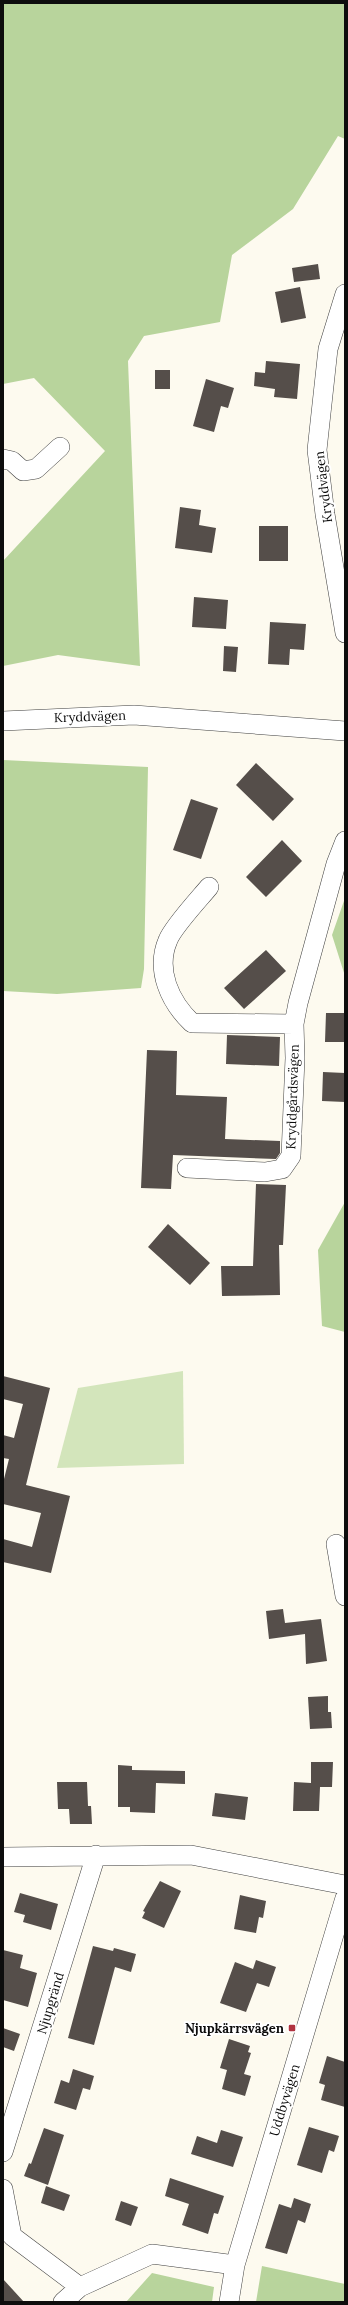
<svg xmlns="http://www.w3.org/2000/svg" width="348" height="2305" font-family="Lora,serif">
<style>
.green{fill:#d3e5bb}
.forest{fill:#b8d49c}
.building{fill:#554e4a}
.lines{fill:none;stroke-linecap:round;stroke-linejoin:round}
.minor-casing{stroke:#404040;stroke-width:20}
.minor{stroke:#fff;stroke-width:19}
.poi-dot{fill:#b0323f;stroke:#fff;stroke-width:1.5}
.labels{text-anchor:middle;stroke-width:4;stroke-linejoin:round;paint-order:stroke}
.street-label{font-size:13px;fill:#0d0d0d;stroke:#fff}
.poi-label{font-size:13px;font-weight:bold;fill:#0d0d0d;stroke:#fff;text-anchor:end}
</style>
<rect width="100%" height="100%" fill="#fdfaef"/>
<!-- green -->
<path class="green" d="M 183,1371 L 184,1464 L 57,1468 L 78,1388 Z"/>
<!-- forest -->
<path class="forest" d="M 3,3 L 345,3 L 345,139 L 338,136 L 293,209 L 232,255 L 220,322 L 144,336 L 128,361 L 140,666 L 58,655 L 3,666 L 3,561 L 105,451 L 34,378 L 3,384 Z
M 3,760 L 148,767 L 144,969 L 141,988 L 57,994 L 3,991 Z
M 345,898 L 345,976 L 332,935 Z
M 345,1202 L 345,1332 L 322,1326 L 318,1250 Z
M 262,2266 L 345,2284 L 345,2302 L 256,2302 Z
M 152,2273 L 214,2287 L 212,2302 L 126,2302 Z"/>
<!-- building -->
<path class="building" d="M 318,264 L 320,279 L 294,282 L 292,268 Z
M 300,287 L 306,318 L 281,323 L 275,292 Z
M 266,361 L 300,364 L 297,399 L 274,397 L 275,389 L 254,386 L 255,372 L 265,373 Z
M 155,370 L 170,370 L 170,389 L 155,389 Z
M 206,379 L 234,388 L 228,408 L 221,406 L 214,432 L 193,426 Z
M 180,507 L 201,510 L 199,525 L 216,528 L 212,553 L 175,548 Z
M 259,526 L 288,526 L 288,561 L 259,561 Z
M 194,597 L 228,600 L 226,629 L 192,627 Z
M 270,622 L 306,624 L 304,650 L 290,649 L 289,665 L 268,664 Z
M 224,646 L 238,647 L 236,672 L 223,671 Z
M 256,763 L 294,799 L 273,821 L 236,785 Z
M 191,799 L 218,808 L 201,859 L 173,850 Z
M 282,840 L 302,861 L 266,897 L 246,877 Z
M 266,950 L 286,971 L 244,1009 L 224,988 Z
M 326,1013 L 345,1013 L 345,1042 L 325,1042 Z
M 227,1035 L 280,1037 L 279,1066 L 226,1064 Z
M 147,1050 L 177,1051 L 176,1095 L 227,1097 L 225,1139 L 280,1141 L 280,1153 L 276,1159 L 173,1155 L 171,1189 L 141,1188 Z
M 323,1072 L 345,1073 L 345,1102 L 322,1101 Z
M 256,1184 L 286,1185 L 283,1245 L 279,1245 L 280,1295 L 222,1296 L 221,1266 L 253,1266 Z
M 168,1224 L 210,1263 L 190,1285 L 148,1247 Z
M 3,1376 L 50,1388 L 26,1485 L 70,1496 L 51,1573 L 3,1562 L 3,1539 L 32,1547 L 41,1513 L 3,1504 L 3,1483 L 9,1459 L 3,1458 L 3,1435 L 14,1438 L 23,1404 L 3,1399 Z
M 283,1609 L 285,1623 L 321,1619 L 327,1661 L 306,1664 L 305,1634 L 269,1639 L 266,1611 Z
M 328,1696 L 328,1712 L 331,1712 L 332,1728 L 310,1729 L 308,1697 Z
M 311,1762 L 333,1762 L 332,1787 L 320,1787 L 319,1811 L 293,1811 L 294,1782 L 311,1783 Z
M 118,1765 L 132,1766 L 132,1770 L 185,1771 L 185,1784 L 156,1783 L 155,1813 L 130,1812 L 130,1807 L 118,1807 Z
M 57,1782 L 87,1782 L 88,1806 L 91,1806 L 92,1824 L 70,1824 L 69,1809 L 58,1809 Z
M 215,1793 L 248,1797 L 245,1820 L 212,1816 Z
M 160,1881 L 181,1891 L 164,1928 L 142,1918 L 145,1912 L 143,1911 Z
M 20,1893 L 58,1904 L 51,1930 L 23,1922 L 25,1915 L 14,1912 Z
M 240,1895 L 266,1901 L 263,1918 L 259,1917 L 256,1933 L 234,1929 Z
M 93,1946 L 113,1951 L 114,1948 L 136,1954 L 131,1972 L 115,1967 L 94,2045 L 68,2038 Z
M 3,1950 L 23,1955 L 20,1968 L 37,1973 L 28,2007 L 3,2000 Z
M 256,1960 L 276,1967 L 269,1987 L 257,1983 L 246,2012 L 220,2003 L 235,1962 L 253,1969 Z
M 3,2028 L 20,2034 L 14,2051 L 3,2047 Z
M 229,2039 L 250,2046 L 248,2052 L 251,2053 L 244,2074 L 251,2076 L 245,2096 L 222,2089 L 227,2070 L 220,2068 Z
M 327,2056 L 345,2062 L 345,2107 L 321,2100 L 325,2085 L 319,2083 Z
M 73,2069 L 94,2076 L 90,2090 L 83,2088 L 76,2110 L 54,2103 L 61,2080 L 69,2083 Z
M 309,2127 L 339,2136 L 334,2152 L 329,2150 L 322,2173 L 297,2165 Z
M 44,2128 L 64,2135 L 48,2185 L 24,2176 L 29,2163 L 31,2164 Z
M 221,2130 L 243,2137 L 233,2167 L 191,2154 L 197,2136 L 217,2143 Z
M 170,2178 L 224,2196 L 218,2214 L 214,2213 L 208,2234 L 182,2225 L 189,2204 L 165,2196 Z
M 46,2186 L 70,2195 L 64,2211 L 41,2203 Z
M 294,2198 L 311,2204 L 305,2223 L 298,2220 L 287,2254 L 265,2248 L 279,2204 L 291,2208 Z
M 121,2201 L 138,2207 L 131,2226 L 115,2220 Z
M 3,2279 L 24,2302 L 3,2302 Z"/>
<g class="lines">
<!-- minor casing -->
<g class="minor-casing">
<path id="minor" d="M 345,294 L 328,349 L 317,450 L 325,514 L 345,633
M 3,459 L 12,461 L 23,471 L 36,469 L 60,447
M 3,721 L 134,715 L 345,731
M 209,887 C 199,899 173,927 168,940 C 155,970 170,1002 192,1023 L 294,1024
M 187,1168 L 265,1172 L 282,1169 L 291,1156 L 295,1058 L 294,1024 L 298,1003 L 336,864 L 345,841
M 336,1544 L 345,1596
M 3,1857 L 191,1855 L 345,1885
M 3,2152 L 96,1855
M 3,2189 L 12,2236 L 80,2287
M 63,2302 L 80,2287 L 152,2254 L 235,2265
M 229,2302 L 235,2265 L 345,1898"/>
</g>
<!-- minor -->
<use href="#minor" class="minor"/>
</g>
<!-- markers -->
<rect class="poi-dot" x="288" y="2024" width="8" height="8" rx="2"/>
<g class="labels">
<!-- street labels -->
<g class="street-label">
<text transform="translate(323 487) rotate(-97)" y="5">Kryddvägen</text>
<text transform="translate(90 716) rotate(-2)" y="5">Kryddvägen</text>
<text transform="translate(292 1097) rotate(-88)" y="5">Kryddgårdsvägen</text>
<text transform="translate(50 2003) rotate(-73)" y="5">Njupgränd</text>
<text transform="translate(284 2100) rotate(-73)" y="5">Uddbyvägen</text>
</g>
<!-- poi labels -->
<g class="poi-label">
<text x="284" y="2033">Njupkärrsvägen</text>
</g>
</g>
<!-- border -->
<rect width="348" height="2305" fill="none" stroke="#0d0d0d" stroke-width="8"/>
</svg>
